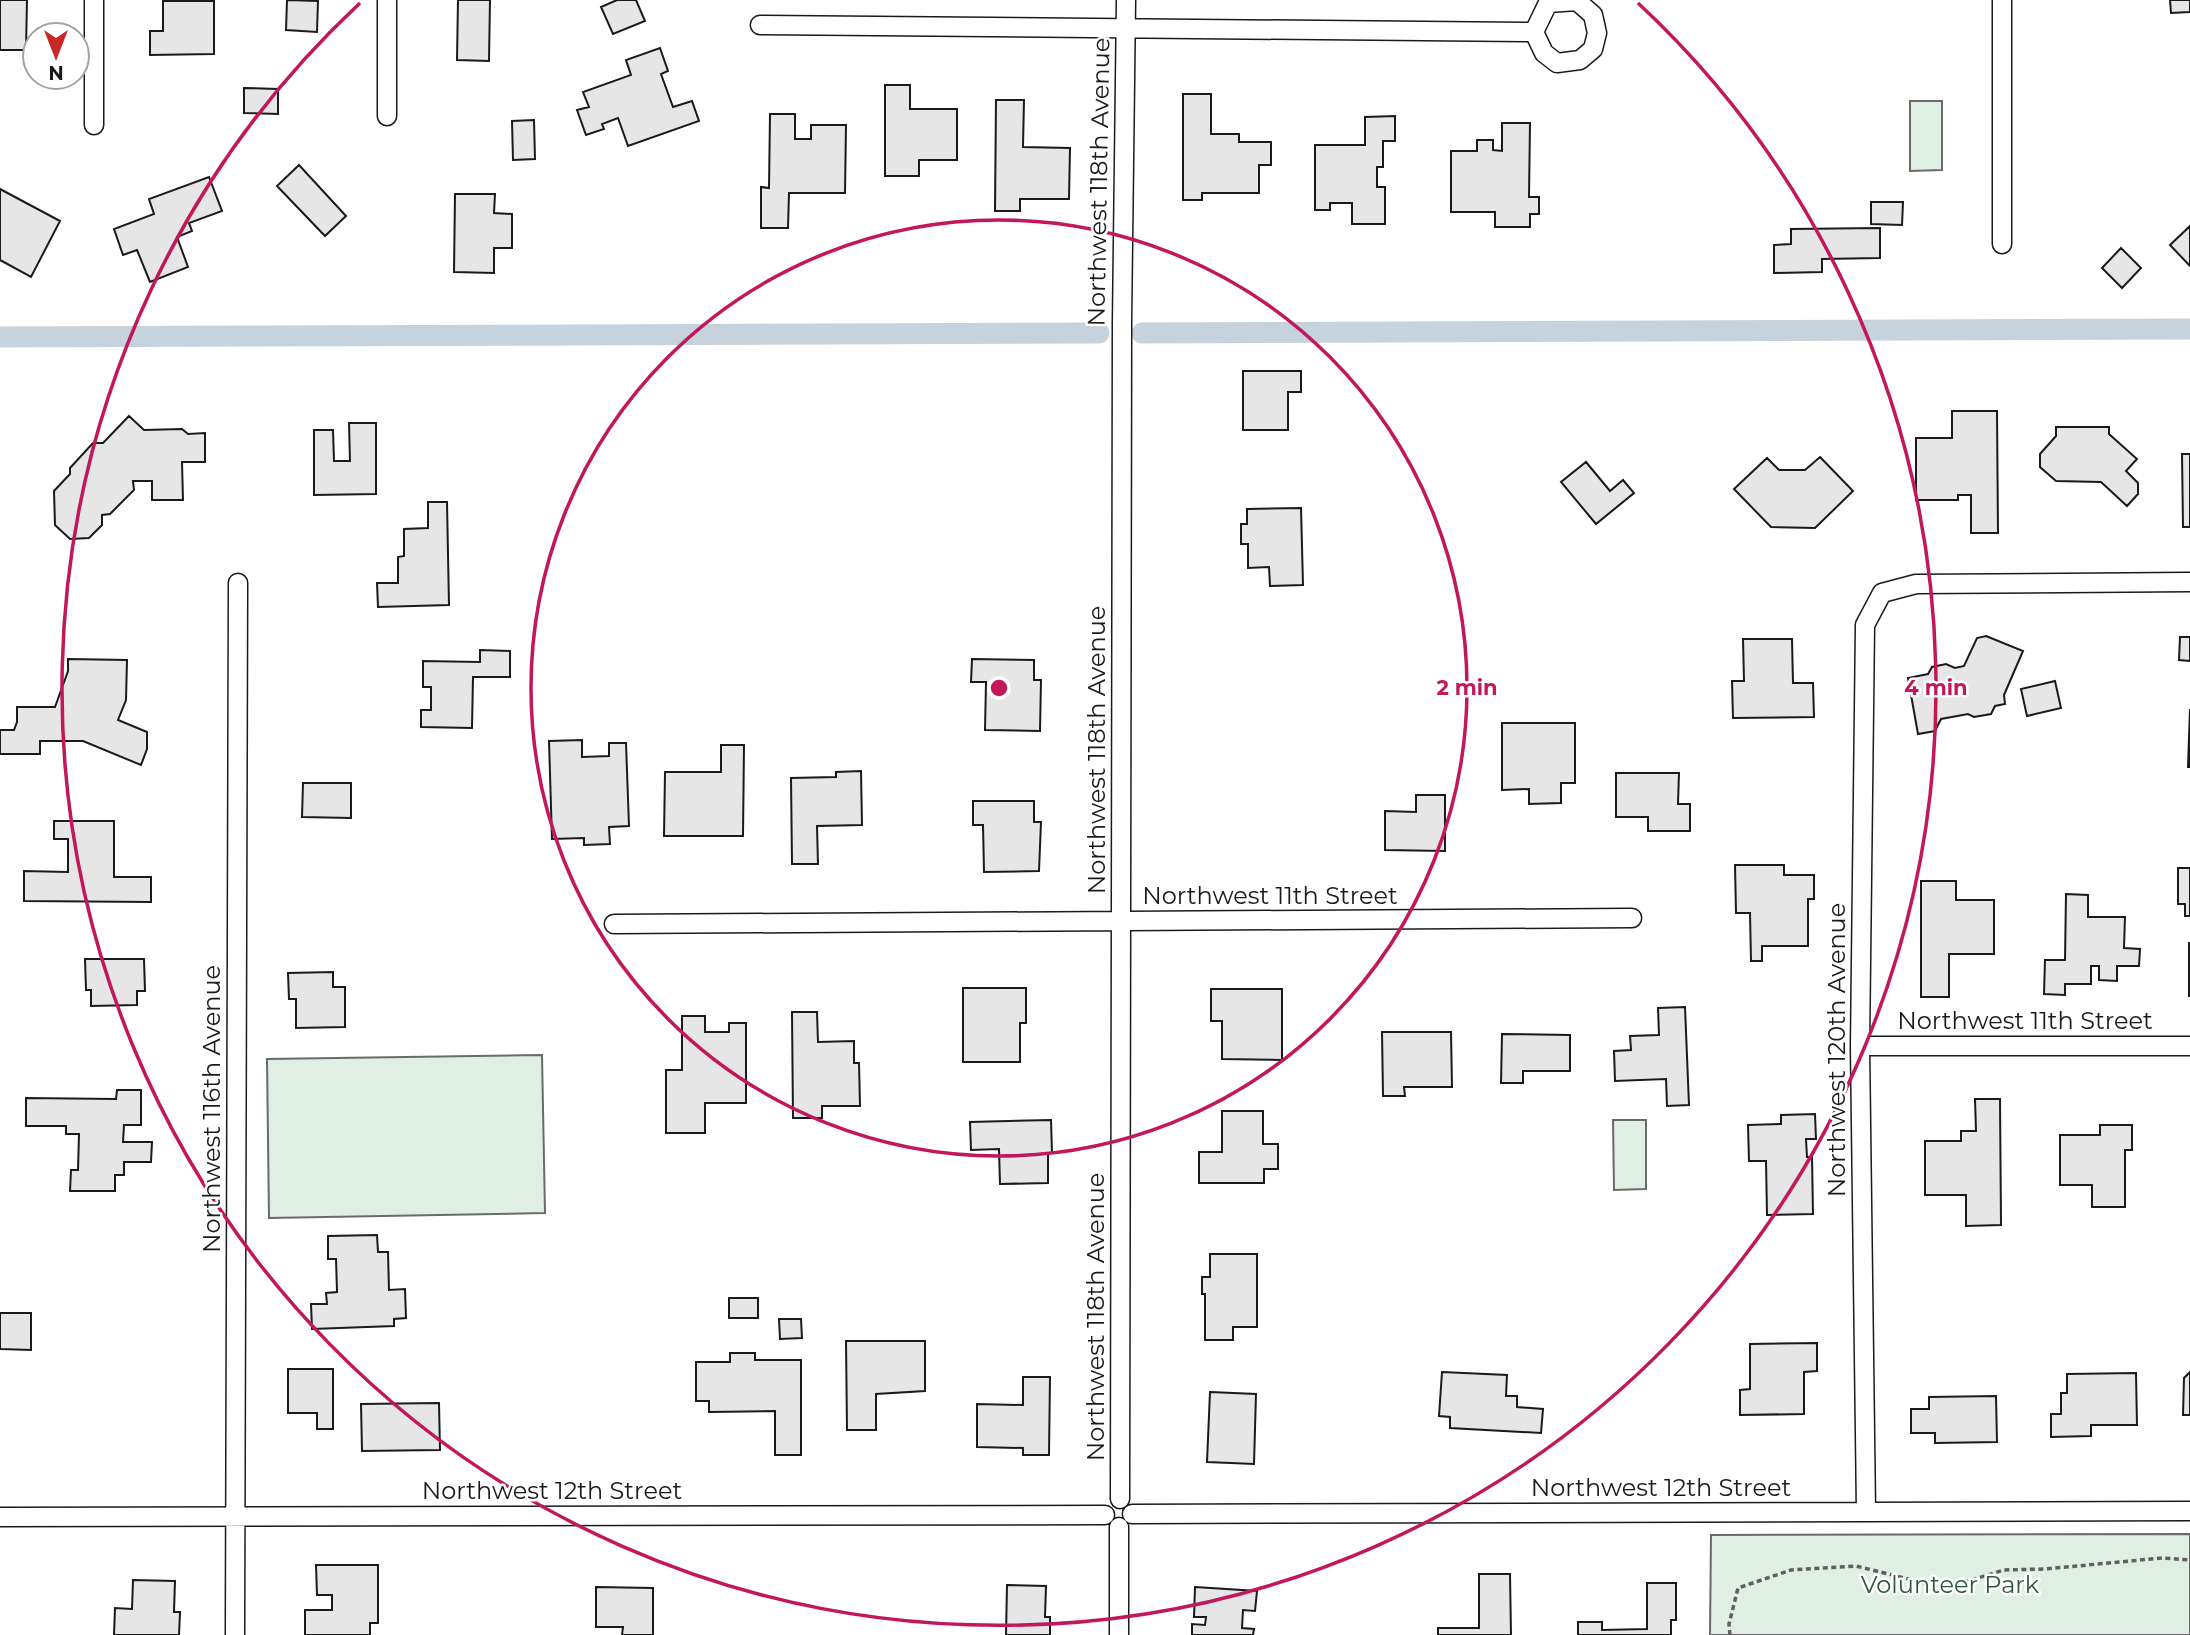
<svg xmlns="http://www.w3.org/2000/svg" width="2190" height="1635" font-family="Montserrat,sans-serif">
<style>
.green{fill:#e0efe3;stroke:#6a6a6a;stroke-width:2}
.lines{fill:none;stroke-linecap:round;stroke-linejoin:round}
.canal{stroke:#c6d2dc;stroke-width:21}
.building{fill:#e6e6e6;stroke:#1a1a1a;stroke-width:2}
.minor-casing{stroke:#1a1a1a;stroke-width:21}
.path{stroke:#5f5f5f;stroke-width:3.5;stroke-dasharray:5 3.5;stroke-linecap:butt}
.minor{stroke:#fff;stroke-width:18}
.ring{fill:none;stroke:#c2185b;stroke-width:3.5}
.labels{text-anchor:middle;stroke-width:5;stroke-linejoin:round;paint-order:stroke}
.street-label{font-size:24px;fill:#1a1a1a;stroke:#fff}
.park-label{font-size:24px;fill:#2b5a34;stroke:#fff}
.centre{fill:#c2185b;stroke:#fff;stroke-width:3.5}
.ring-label{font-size:21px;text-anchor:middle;font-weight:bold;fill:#c2185b;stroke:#fff;stroke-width:5;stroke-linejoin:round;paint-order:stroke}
</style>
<rect width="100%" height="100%" fill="#fff"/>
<!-- green -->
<path class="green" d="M 1910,101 L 1942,101 L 1942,170 L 1910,171 Z
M 542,1055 L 545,1213 L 269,1218 L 267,1059 Z
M 1613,1120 L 1646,1120 L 1646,1189 L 1614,1190 Z
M 2190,1534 L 2190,1635 L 1710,1635 L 1711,1535 Z"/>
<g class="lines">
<!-- canal -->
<path class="canal" d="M 1142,333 L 2190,329
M 0,337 L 1099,333"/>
</g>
<!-- building -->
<path class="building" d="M 0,0 L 27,0 L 26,50 L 0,50 Z
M 287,0 L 318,1 L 317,32 L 286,30 Z
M 458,0 L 490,0 L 489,61 L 457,60 Z
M 617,0 L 636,0 L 645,21 L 613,34 L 601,7 Z
M 2170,0 L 2190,0 L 2190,12 L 2171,13 Z
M 163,1 L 214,1 L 214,54 L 150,55 L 150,31 L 163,31 Z
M 660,48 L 668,71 L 661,74 L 673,107 L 692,101 L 699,121 L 628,146 L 618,118 L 602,124 L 604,129 L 586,135 L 577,110 L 589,107 L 583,92 L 631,75 L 626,60 Z
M 885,85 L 910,85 L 910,109 L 957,109 L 957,160 L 919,160 L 919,176 L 885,176 Z
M 244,88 L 278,89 L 278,114 L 244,113 Z
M 1183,94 L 1211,94 L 1211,134 L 1239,134 L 1239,142 L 1271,142 L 1271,165 L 1259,165 L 1259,193 L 1202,193 L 1202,200 L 1183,200 Z
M 996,100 L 1024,100 L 1023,147 L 1070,148 L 1069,199 L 1020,199 L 1020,211 L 995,211 Z
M 770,114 L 795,114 L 795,139 L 811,139 L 811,125 L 846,125 L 845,193 L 789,193 L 788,228 L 761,228 L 761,187 L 769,188 Z
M 1395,116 L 1395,141 L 1383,141 L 1383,167 L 1377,167 L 1377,187 L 1385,187 L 1385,224 L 1352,224 L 1352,203 L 1330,203 L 1330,210 L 1315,210 L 1315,145 L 1365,145 L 1365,117 Z
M 534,120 L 535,159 L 513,160 L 512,121 Z
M 1502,123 L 1530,123 L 1529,197 L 1539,197 L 1539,214 L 1530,214 L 1530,227 L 1495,227 L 1495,212 L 1451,212 L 1451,151 L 1477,151 L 1477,140 L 1493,140 L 1493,150 L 1502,151 Z
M 299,165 L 346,216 L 325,236 L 277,186 Z
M 209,177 L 222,211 L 189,223 L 192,231 L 177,237 L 188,267 L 150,282 L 137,250 L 123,255 L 114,229 L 154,214 L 149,199 Z
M 0,189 L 60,221 L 31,277 L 0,260 Z
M 455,194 L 495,194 L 494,213 L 512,214 L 512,248 L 494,248 L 494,273 L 454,272 Z
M 1871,202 L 1903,202 L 1902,225 L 1871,224 Z
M 2190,226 L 2190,266 L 2170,245 Z
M 1880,228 L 1880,258 L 1822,259 L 1822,272 L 1774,273 L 1774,245 L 1791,244 L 1791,229 Z
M 2121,248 L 2141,268 L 2122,288 L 2102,268 Z
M 1243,371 L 1301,371 L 1301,392 L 1288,392 L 1288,430 L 1243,430 Z
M 1952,411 L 1997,411 L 1998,533 L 1971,533 L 1971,495 L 1958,495 L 1958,500 L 1916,500 L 1916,438 L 1952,438 Z
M 129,416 L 144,430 L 182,429 L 188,434 L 205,433 L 205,462 L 182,462 L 183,500 L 152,500 L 152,481 L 133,481 L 134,490 L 110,514 L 102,515 L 102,525 L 89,538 L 70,539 L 55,525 L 54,491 L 70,474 L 70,468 L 93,443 L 103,443 Z
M 349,423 L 376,423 L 376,494 L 314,495 L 314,430 L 333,430 L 334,461 L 350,461 Z
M 2056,427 L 2109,427 L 2109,434 L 2137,459 L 2126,471 L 2138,483 L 2138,494 L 2127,506 L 2101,482 L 2056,481 L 2040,467 L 2040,454 L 2056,436 Z
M 2182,454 L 2190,454 L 2190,527 L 2183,527 Z
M 1820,457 L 1853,491 L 1815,528 L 1771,527 L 1734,489 L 1767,458 L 1779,470 L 1805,470 Z
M 1586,462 L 1610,491 L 1623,480 L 1634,493 L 1596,524 L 1561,482 Z
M 428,502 L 447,502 L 449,605 L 378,607 L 377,583 L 398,583 L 398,557 L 404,556 L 404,529 L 428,528 Z
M 1301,508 L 1303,585 L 1270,586 L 1269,567 L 1248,568 L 1248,544 L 1241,544 L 1241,524 L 1247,524 L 1247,509 Z
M 1986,636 L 2023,651 L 2004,695 L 2005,704 L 1995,706 L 1991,714 L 1974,717 L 1968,714 L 1941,719 L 1935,731 L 1918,734 L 1908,678 L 1928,674 L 1932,667 L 1946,664 L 1955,668 L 1964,666 L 1977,638 Z
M 2180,637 L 2190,637 L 2190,661 L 2179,660 Z
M 1743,639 L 1792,639 L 1793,683 L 1813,683 L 1814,717 L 1733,718 L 1732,681 L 1744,681 Z
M 480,650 L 510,651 L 510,677 L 473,677 L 472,728 L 421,727 L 421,710 L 431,710 L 431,687 L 423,687 L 423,661 L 480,662 Z
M 68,659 L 127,660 L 126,700 L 118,720 L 147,732 L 147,749 L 141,765 L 83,741 L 40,741 L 40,754 L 0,754 L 0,730 L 14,730 L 17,722 L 17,707 L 55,707 L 68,671 Z
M 972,659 L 1034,660 L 1034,680 L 1041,680 L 1040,731 L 985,730 L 986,682 L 971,682 Z
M 2055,681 L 2061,708 L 2027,716 L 2021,689 Z
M 2190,709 L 2190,767 L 2188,767 Z
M 1502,723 L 1575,723 L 1575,783 L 1561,783 L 1561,803 L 1529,804 L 1529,789 L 1502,790 Z
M 582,740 L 582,757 L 609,756 L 609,743 L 626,743 L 629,826 L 609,827 L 610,844 L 584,845 L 584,838 L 552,839 L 549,741 Z
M 721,745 L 744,745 L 743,836 L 664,836 L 665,772 L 721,772 Z
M 861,771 L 862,825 L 817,826 L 818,864 L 792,864 L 791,778 L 836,777 L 836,772 Z
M 1616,773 L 1679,773 L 1678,804 L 1690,804 L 1690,831 L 1648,831 L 1648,817 L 1616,817 Z
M 303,783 L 351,783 L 351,818 L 302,817 Z
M 1416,795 L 1445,795 L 1445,851 L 1385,850 L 1385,811 L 1416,812 Z
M 973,801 L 1034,801 L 1034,822 L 1041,822 L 1039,871 L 984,872 L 983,825 L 973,825 Z
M 54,821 L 114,821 L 114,877 L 151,877 L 151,902 L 24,901 L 24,871 L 68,872 L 68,839 L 54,839 Z
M 1735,865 L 1784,865 L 1784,875 L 1814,875 L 1814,899 L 1808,899 L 1808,946 L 1762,946 L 1762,961 L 1751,961 L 1750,913 L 1736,913 Z
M 2178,868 L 2190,868 L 2190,916 L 2185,916 L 2185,904 L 2178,904 Z
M 1921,881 L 1956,881 L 1956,900 L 1994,900 L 1994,954 L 1949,954 L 1949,997 L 1921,997 Z
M 2066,894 L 2088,895 L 2088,917 L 2125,917 L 2124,948 L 2140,949 L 2139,966 L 2117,966 L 2117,981 L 2099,980 L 2099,966 L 2091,966 L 2091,984 L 2065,984 L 2065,995 L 2044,994 L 2045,960 L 2065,960 Z
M 2189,943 L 2190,943 L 2190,996 L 2189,996 Z
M 85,959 L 144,959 L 145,991 L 137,991 L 137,1005 L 91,1006 L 91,990 L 86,990 Z
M 333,972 L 333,987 L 345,987 L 345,1027 L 296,1028 L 296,999 L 289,999 L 288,973 Z
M 963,988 L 1026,988 L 1026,1023 L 1020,1023 L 1020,1062 L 963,1062 Z
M 1211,989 L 1282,989 L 1282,1060 L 1222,1059 L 1222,1021 L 1211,1021 Z
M 1685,1007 L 1689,1105 L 1667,1106 L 1666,1079 L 1615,1081 L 1614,1051 L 1631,1050 L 1630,1036 L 1659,1035 L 1658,1008 Z
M 792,1012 L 817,1012 L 818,1042 L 854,1041 L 854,1063 L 859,1063 L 860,1106 L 822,1106 L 822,1118 L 793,1118 Z
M 682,1016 L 705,1016 L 705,1032 L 729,1032 L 729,1023 L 746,1023 L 746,1103 L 705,1103 L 705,1133 L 666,1133 L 666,1070 L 682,1070 Z
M 1382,1032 L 1451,1032 L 1452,1087 L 1404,1087 L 1405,1096 L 1383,1096 Z
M 1502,1034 L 1570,1035 L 1570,1071 L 1523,1071 L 1523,1083 L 1501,1083 Z
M 117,1090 L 141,1090 L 141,1125 L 124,1125 L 123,1142 L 152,1142 L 151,1162 L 124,1162 L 124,1175 L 115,1175 L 115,1191 L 70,1191 L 71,1170 L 78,1170 L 79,1134 L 66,1134 L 66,1126 L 26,1126 L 26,1098 L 116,1099 Z
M 1975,1099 L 2000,1099 L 2001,1225 L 1966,1226 L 1966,1195 L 1925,1195 L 1925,1141 L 1961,1141 L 1961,1131 L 1976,1131 Z
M 1222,1111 L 1263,1111 L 1263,1144 L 1278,1144 L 1278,1169 L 1264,1169 L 1264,1183 L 1199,1183 L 1199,1152 L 1222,1152 Z
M 1815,1114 L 1816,1139 L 1806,1139 L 1807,1157 L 1812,1157 L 1813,1214 L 1767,1215 L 1766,1161 L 1749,1161 L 1748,1125 L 1781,1124 L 1781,1115 Z
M 1051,1120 L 1052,1153 L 1048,1153 L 1048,1183 L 1000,1184 L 999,1149 L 971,1150 L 970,1122 Z
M 2100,1125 L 2132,1125 L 2132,1150 L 2125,1150 L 2125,1207 L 2092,1207 L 2092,1185 L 2060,1185 L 2060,1135 L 2100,1135 Z
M 377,1235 L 378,1252 L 388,1252 L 389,1290 L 405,1289 L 406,1318 L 394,1319 L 394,1326 L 312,1329 L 311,1304 L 327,1304 L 326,1293 L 337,1292 L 336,1259 L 328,1259 L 328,1236 Z
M 1210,1254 L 1257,1254 L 1257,1327 L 1233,1327 L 1233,1340 L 1205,1340 L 1205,1294 L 1202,1294 L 1202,1277 L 1210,1277 Z
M 729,1298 L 758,1298 L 758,1318 L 729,1318 Z
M 0,1313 L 31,1313 L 31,1350 L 0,1349 Z
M 779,1319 L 801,1319 L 802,1338 L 780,1339 Z
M 846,1341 L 925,1341 L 925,1391 L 876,1394 L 876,1430 L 847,1430 Z
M 1817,1343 L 1817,1371 L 1804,1372 L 1804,1414 L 1740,1415 L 1740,1390 L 1750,1389 L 1750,1344 Z
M 730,1353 L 755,1353 L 755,1360 L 801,1360 L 801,1455 L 775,1455 L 775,1411 L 709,1412 L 709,1401 L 696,1401 L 696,1362 L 730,1362 Z
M 288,1369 L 333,1369 L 333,1429 L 317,1429 L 317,1413 L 288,1413 Z
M 1442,1372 L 1507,1375 L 1506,1396 L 1517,1396 L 1517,1407 L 1543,1409 L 1541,1433 L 1450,1428 L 1450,1417 L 1439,1416 Z
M 2190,1372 L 2190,1415 L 2183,1415 L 2184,1378 Z
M 2136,1373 L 2137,1425 L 2091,1425 L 2091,1436 L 2051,1437 L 2051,1414 L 2061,1414 L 2061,1393 L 2067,1393 L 2067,1374 Z
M 1023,1377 L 1050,1377 L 1049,1455 L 1023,1455 L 1023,1448 L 977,1447 L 977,1404 L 1023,1405 Z
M 1210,1392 L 1256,1394 L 1254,1464 L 1207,1462 Z
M 1996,1396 L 1997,1442 L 1935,1443 L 1935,1433 L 1911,1433 L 1911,1409 L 1929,1409 L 1929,1397 Z
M 439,1403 L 440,1450 L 362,1451 L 361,1404 Z
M 316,1565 L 378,1565 L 378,1623 L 370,1623 L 370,1635 L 305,1635 L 305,1610 L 332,1610 L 332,1595 L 317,1595 Z
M 1479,1574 L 1510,1574 L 1511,1635 L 1438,1635 L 1438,1628 L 1479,1628 Z
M 133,1580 L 175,1581 L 174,1612 L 180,1612 L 179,1635 L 114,1635 L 115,1608 L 132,1609 Z
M 1647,1583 L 1676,1583 L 1676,1620 L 1671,1620 L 1671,1635 L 1578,1635 L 1578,1622 L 1602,1622 L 1602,1630 L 1647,1629 Z
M 1007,1585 L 1046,1586 L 1045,1617 L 1050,1617 L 1050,1635 L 1006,1635 Z
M 596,1587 L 653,1588 L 653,1635 L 622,1635 L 623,1627 L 596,1627 Z
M 1195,1587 L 1257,1591 L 1255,1611 L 1243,1610 L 1242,1628 L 1254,1629 L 1253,1635 L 1192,1635 L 1192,1624 L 1205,1625 L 1206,1617 L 1194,1617 Z"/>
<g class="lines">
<!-- minor casing -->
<g class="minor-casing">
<path id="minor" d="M 2002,0 L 2002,244
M 760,25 L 1534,32 L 1544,53 L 1557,63 L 1580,60 L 1593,49 L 1597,33 L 1593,15 L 1577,1 L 1548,3 L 1534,32
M 387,116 L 387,0
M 94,125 L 94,0
M 614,924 L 1632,918
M 1860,1046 L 2190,1046
M 1120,1499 L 1122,323 L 1126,0
M 1866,1511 L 1860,1046 L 1865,625 L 1882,593 L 1916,584 L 2190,582
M 1132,1514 L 2190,1511
M 0,1517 L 1105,1515
M 235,1635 L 238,583
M 1119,1635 L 1119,1527"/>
</g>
<!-- path -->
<path class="path" d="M 1730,1635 L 1729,1624 L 1738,1588 L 1791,1570 L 1856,1566 L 1945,1588 L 2004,1570 L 2045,1569 L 2162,1558 L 2190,1560"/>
<!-- minor -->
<use href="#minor" class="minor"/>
</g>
<!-- distance rings -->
<g class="ring">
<circle cx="999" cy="688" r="468"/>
<path d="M1638 3A937 937 0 1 1 360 3"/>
</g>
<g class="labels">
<!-- street labels -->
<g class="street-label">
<text transform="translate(1099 182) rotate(-89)" y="8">Northwest 118th Avenue</text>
<text transform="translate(1097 750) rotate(-90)" y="8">Northwest 118th Avenue</text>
<text x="1270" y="904">Northwest 11th Street</text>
<text x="2025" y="1029">Northwest 11th Street</text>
<text transform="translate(1837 1050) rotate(-90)" y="8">Northwest 120th Avenue</text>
<text transform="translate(212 1109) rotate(-90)" y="8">Northwest 116th Avenue</text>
<text transform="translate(1096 1317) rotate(-90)" y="8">Northwest 118th Avenue</text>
<text x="1661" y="1496">Northwest 12th Street</text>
<text x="552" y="1499">Northwest 12th Street</text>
</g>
<!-- park labels -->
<g class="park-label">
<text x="1950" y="1593">Volunteer Park</text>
</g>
</g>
<circle cx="999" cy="688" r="10" class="centre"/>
<g class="ring-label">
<text x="1467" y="695">2 min</text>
<text x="1936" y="695">4 min</text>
</g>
<!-- north arrow -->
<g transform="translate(56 56) rotate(180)"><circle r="33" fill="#ffffff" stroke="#a3a3a3" stroke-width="2"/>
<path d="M0-5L12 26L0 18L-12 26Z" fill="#c62828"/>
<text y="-10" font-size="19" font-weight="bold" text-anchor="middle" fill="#1a1a1a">N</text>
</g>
</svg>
